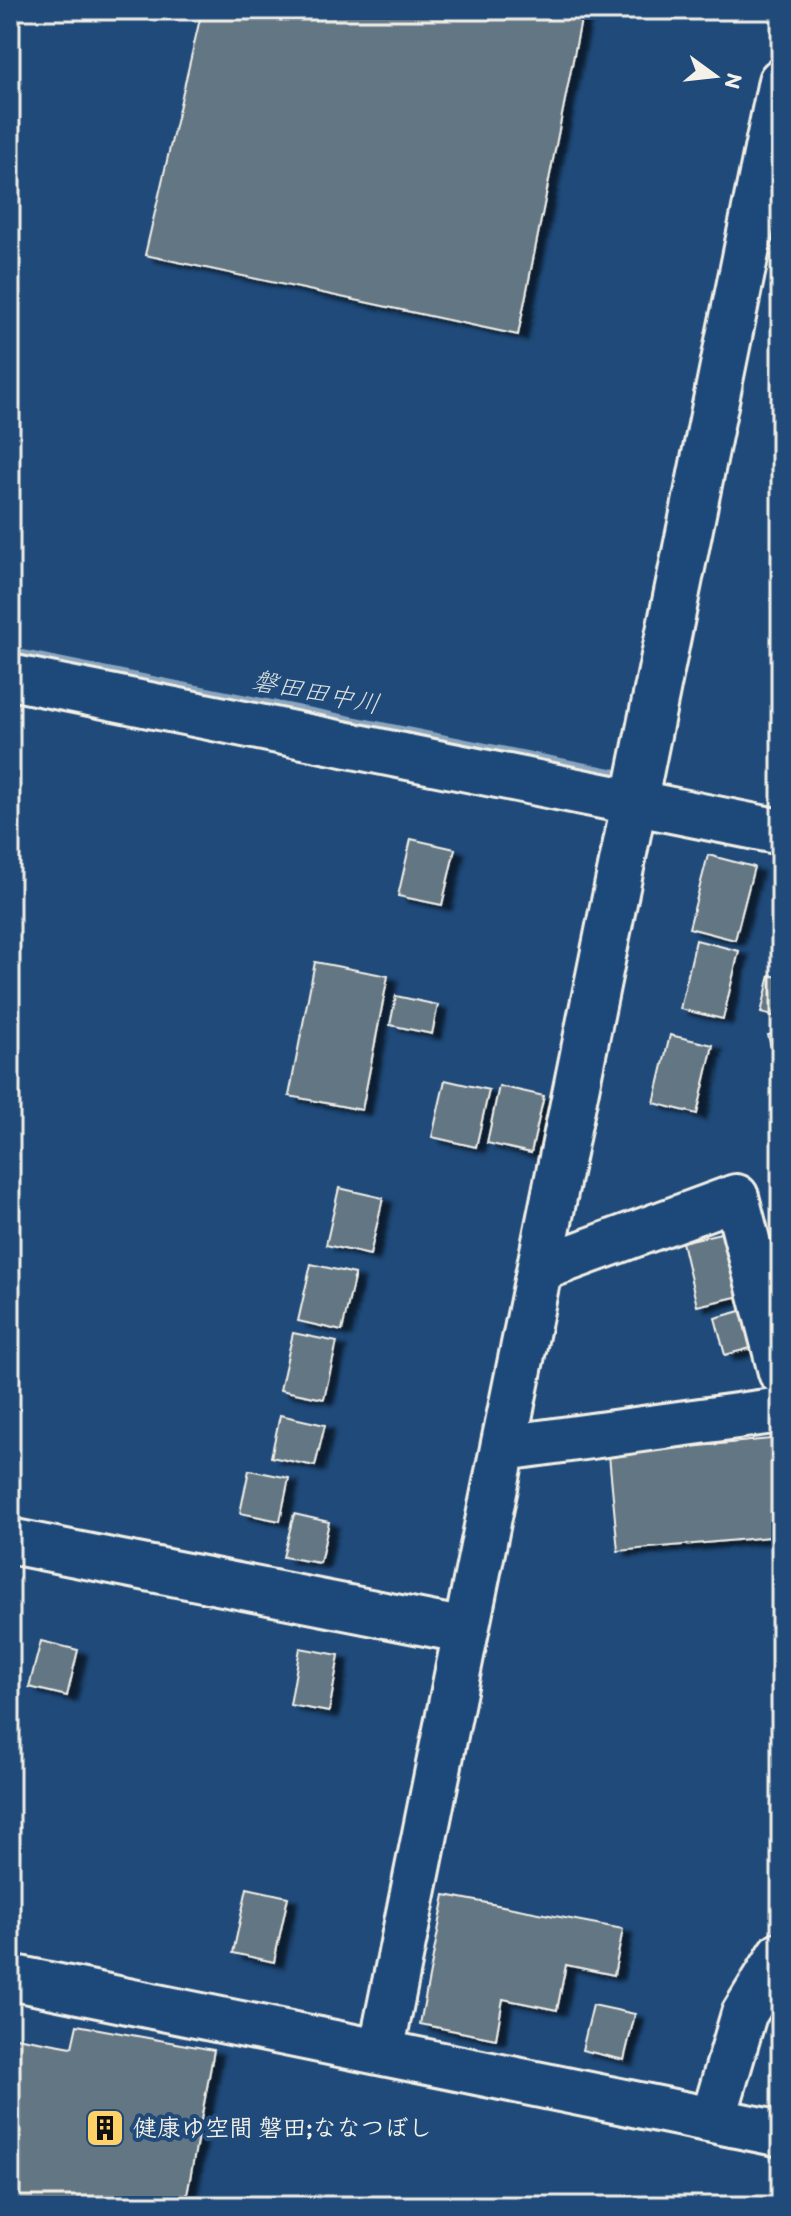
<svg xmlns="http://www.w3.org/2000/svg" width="791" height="2216" font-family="Itim,'Klee One',sans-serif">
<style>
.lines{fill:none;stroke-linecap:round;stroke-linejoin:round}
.stream{stroke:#8aa5bd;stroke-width:11}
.building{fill:#637684;stroke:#f4f1e8;stroke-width:2;filter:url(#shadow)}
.minor-casing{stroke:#f4f1e8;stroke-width:50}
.minor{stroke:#1f4a7a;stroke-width:44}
.labels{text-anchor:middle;stroke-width:8;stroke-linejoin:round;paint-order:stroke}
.poi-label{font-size:24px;font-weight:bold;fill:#f4f1e8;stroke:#1f4a7a;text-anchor:start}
.water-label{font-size:26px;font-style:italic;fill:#dadedd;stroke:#1f4a7a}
</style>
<defs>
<filter id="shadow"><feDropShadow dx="9" dy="5" stdDeviation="2" flood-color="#0009"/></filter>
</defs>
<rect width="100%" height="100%" fill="#1f4a7a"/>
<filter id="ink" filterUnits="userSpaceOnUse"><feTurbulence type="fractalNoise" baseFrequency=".0125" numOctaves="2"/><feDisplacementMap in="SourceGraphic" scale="16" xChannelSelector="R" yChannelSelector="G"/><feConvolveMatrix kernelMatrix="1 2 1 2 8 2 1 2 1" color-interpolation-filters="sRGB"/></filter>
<g filter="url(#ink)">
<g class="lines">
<!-- stream -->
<path class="stream" d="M 10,653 L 613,774"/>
</g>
<!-- building -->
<path class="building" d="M 202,10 L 583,10 L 518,335 L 145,255 Z
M 411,839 L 455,849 L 442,905 L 398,896 Z
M 708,855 L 754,867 L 735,940 L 689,928 Z
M 696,940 L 739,951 L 723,1019 L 680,1009 Z
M 315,962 L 388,976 L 362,1110 L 289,1096 Z
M 770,975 L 781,978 L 781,1018 L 761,1013 Z
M 396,996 L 438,1005 L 432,1034 L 390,1025 Z
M 781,1032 L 781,1075 L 778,1076 L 768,1035 Z
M 670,1035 L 713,1045 L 697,1114 L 654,1103 Z
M 445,1080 L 489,1090 L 476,1147 L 432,1137 Z
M 499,1086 L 544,1096 L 531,1153 L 487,1143 Z
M 339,1188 L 383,1198 L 370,1255 L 326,1245 Z
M 725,1232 L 740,1296 L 697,1306 L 682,1242 Z
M 311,1264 L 355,1274 L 342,1331 L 298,1321 Z
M 748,1309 L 758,1346 L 725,1355 L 715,1318 Z
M 293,1333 L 337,1342 L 324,1399 L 280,1390 Z
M 280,1415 L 325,1425 L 315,1466 L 271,1457 Z
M 781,1438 L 781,1536 L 618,1551 L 609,1455 Z
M 249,1470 L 289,1478 L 280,1521 L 240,1513 Z
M 294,1514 L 329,1522 L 320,1563 L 283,1557 Z
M 41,1641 L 78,1650 L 67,1696 L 29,1687 Z
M 300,1648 L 339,1655 L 329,1712 L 290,1705 Z
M 247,1888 L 288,1897 L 274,1962 L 233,1953 Z
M 445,1895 L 623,1929 L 614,1975 L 566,1965 L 557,2010 L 503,1999 L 496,2039 L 420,2024 Z
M 593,2005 L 635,2014 L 624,2060 L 582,2050 Z
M 77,2025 L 214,2050 L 185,2206 L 10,2206 L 10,2036 L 72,2047 Z"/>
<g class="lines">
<!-- minor casing -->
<g class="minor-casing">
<path id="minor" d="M 10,677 L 781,832
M 540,1269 L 736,1197 L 781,1372
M 504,1448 L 781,1410
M 10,1541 L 466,1631
M 10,1977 L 781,2134
M 381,2052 C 514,1395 645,738 781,81
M 713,2120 L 744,2014 L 781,1954"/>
</g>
<!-- minor -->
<use href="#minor" class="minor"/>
</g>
</g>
<!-- icons -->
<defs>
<g id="building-square" transform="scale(2)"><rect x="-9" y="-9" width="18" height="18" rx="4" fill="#ffd166" stroke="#1f4a7a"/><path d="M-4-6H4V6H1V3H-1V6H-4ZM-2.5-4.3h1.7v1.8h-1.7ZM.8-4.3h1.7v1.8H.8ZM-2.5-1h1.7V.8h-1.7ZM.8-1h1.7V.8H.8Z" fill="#111"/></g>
</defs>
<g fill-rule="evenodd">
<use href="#building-square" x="105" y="2128"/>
</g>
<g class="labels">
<!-- poi labels -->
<g class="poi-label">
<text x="133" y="2136">健康ゆ空間 磐田;ななつぼし</text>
</g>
<!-- water labels -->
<g class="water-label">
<text transform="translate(316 692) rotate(11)" y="9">磐田田中川</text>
</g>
</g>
<!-- margin -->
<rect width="791" height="2216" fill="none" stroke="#1f4a7a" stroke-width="40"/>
<rect x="20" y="20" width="751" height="2176" fill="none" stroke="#f4f1e8" stroke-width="3" filter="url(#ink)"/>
<!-- north arrow -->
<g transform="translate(715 76) rotate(105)" stroke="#1f4a7a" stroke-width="6" paint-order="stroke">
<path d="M0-6L14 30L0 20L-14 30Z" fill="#f4f1e8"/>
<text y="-12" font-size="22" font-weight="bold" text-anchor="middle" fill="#f4f1e8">N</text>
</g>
</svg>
